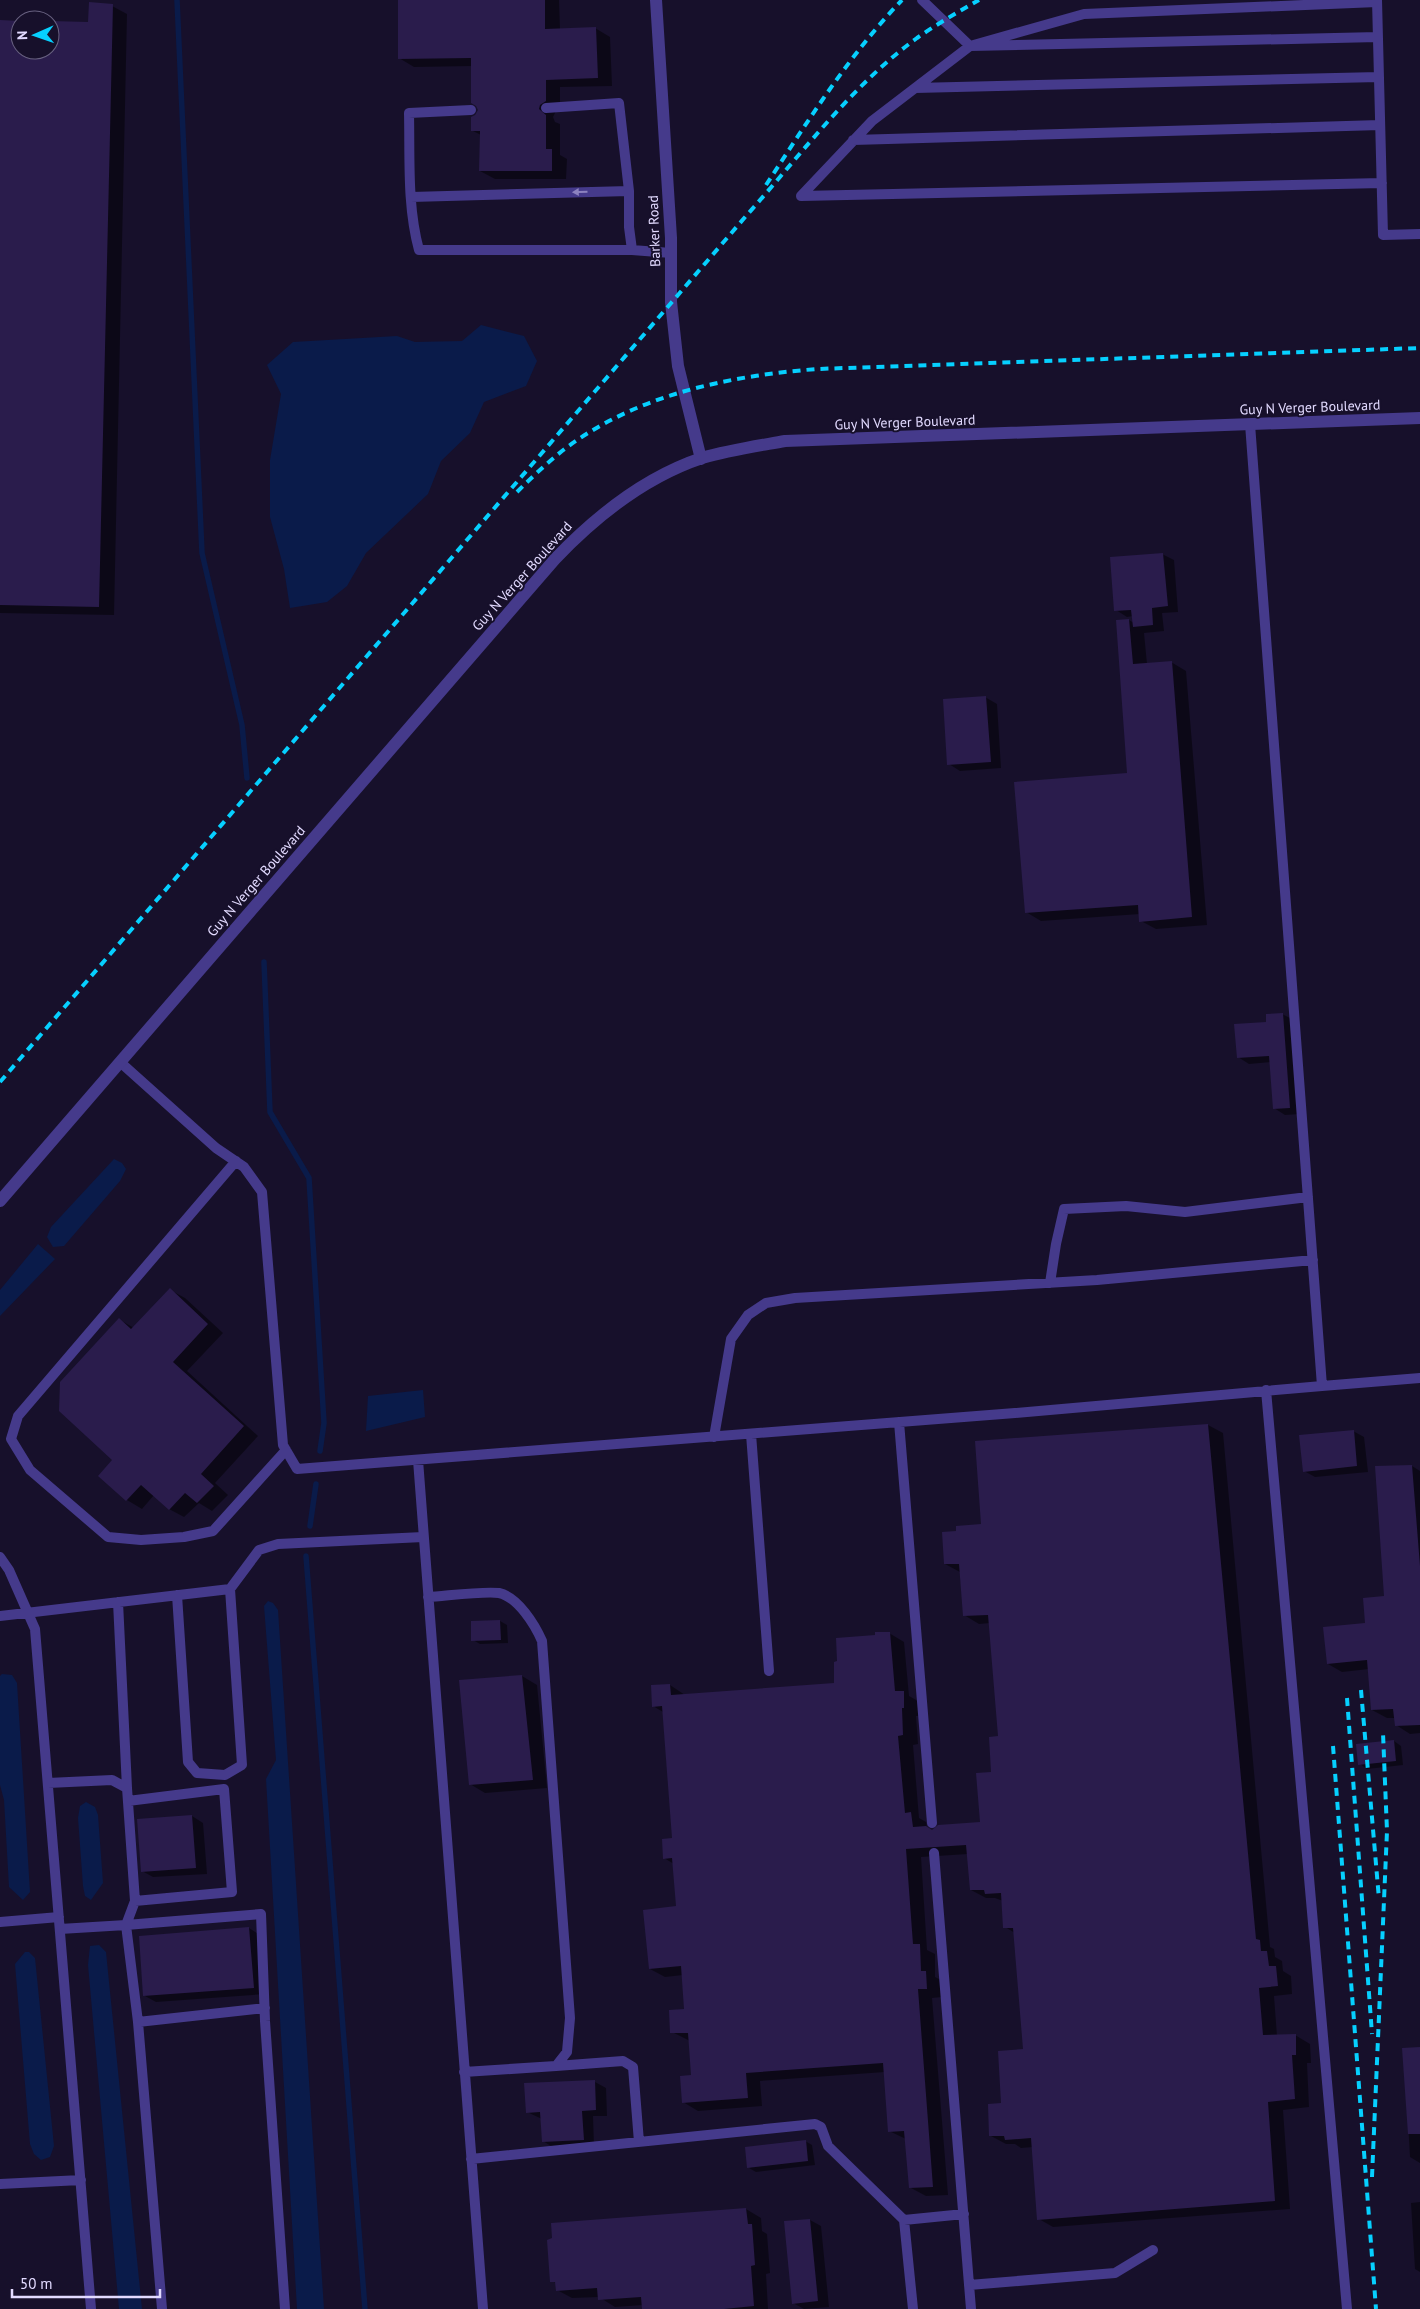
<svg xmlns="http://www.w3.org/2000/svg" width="1420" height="2309" font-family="'PT Sans',sans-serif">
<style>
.water{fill:#0a1b4a}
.shadow{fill:#0007}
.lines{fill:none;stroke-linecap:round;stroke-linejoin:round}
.stream{stroke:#0a1b4a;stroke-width:5.5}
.building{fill:#2a1c4c}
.lane{stroke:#453a8b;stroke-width:10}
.street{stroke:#453a8b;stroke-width:12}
.rail{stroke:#06d0ff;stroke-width:4;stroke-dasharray:8 6;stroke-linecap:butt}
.oneway{fill:#8c82bf}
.labels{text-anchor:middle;stroke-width:4;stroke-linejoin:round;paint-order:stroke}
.street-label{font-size:14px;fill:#e2daff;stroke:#17102b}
</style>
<rect width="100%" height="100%" fill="#17102b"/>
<!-- water -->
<path class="water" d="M 481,325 L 524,336 L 537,361 L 526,386 L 484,402 L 470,433 L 441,461 L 428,494 L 366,553 L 347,586 L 327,602 L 290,608 L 284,569 L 270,517 L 270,460 L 281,394 L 267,365 L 293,342 L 397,336 L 415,342 L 462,341 Z
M 114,1159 L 122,1163 L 126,1169 L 120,1181 L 64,1246 L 53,1247 L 47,1237 L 51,1227 Z
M 38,1244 L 55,1259 L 0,1316 L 0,1290 Z
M 423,1390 L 425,1417 L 366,1431 L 368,1396 Z
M 268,1601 L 273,1603 L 278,1610 L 324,2309 L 297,2309 L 266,1779 L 276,1760 L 264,1606 Z
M 2,1674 L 12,1675 L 17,1683 L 30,1892 L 23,1900 L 9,1887 L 4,1800 L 0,1785 L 0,1676 Z
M 86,1802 L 95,1807 L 98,1815 L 103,1883 L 91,1900 L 85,1896 L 83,1886 L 78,1818 L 80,1806 Z
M 99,1945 L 106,1952 L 142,2309 L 119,2309 L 88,1965 L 90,1946 Z
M 25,1952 L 29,1952 L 35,1958 L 54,2146 L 50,2157 L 41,2160 L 34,2154 L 30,2144 L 15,1964 Z"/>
<!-- shadow -->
<path class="shadow" d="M 399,0 L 559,0 L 560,29 L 595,28 L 610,37 L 612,86 L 560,87 L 560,109 L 556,111 L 553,117 L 555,122 L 560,124 L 560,155 L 567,159 L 566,179 L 495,179 L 480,171 L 481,135 L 473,131 L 479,110 L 473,66 L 414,67 L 399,58 Z
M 112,6 L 127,14 L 114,615 L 0,613 L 0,21 L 20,22 L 20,50 L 50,50 L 50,22 L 89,23 Z
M 1162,554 L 1174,560 L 1178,612 L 1162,613 L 1164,631 L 1144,633 L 1147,664 L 1171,662 L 1186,671 L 1207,925 L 1156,929 L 1141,921 L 1140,914 L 1041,921 L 1026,912 L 1128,774 L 1129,620 L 1134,623 L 1133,616 L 1127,617 L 1116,610 Z
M 985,697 L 997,704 L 1001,768 L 960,771 L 949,764 Z
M 1282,1014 L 1294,1020 L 1300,1114 L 1285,1115 L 1274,1108 L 1271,1062 L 1249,1064 L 1238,1057 L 1268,1023 Z
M 170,1290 L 185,1298 L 223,1333 L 187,1371 L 258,1436 L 215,1483 L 228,1495 L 212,1511 L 199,1503 L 184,1517 L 169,1509 L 154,1495 L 142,1509 L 127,1500 L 113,1460 L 120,1320 L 134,1328 Z
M 1208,1425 L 1223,1433 L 1270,1947 L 1274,1949 L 1275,1957 L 1282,1961 L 1283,1971 L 1291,1976 L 1292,1994 L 1274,1996 L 1277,2036 L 1295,2035 L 1310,2044 L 1311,2063 L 1307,2063 L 1309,2107 L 1283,2110 L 1290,2209 L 1053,2227 L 1039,2219 L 1033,2147 L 1021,2148 L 1015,2144 L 1006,2144 L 991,2136 L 1024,2050 L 1015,1933 L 1005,1927 L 1003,1901 L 995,1898 L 986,1898 L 971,1890 L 968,1854 L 921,1857 L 927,1950 L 935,1954 L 935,1977 L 941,1980 L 942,1997 L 932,1998 L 948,2195 L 926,2196 L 911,2188 L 906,2139 L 889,2131 L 885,2072 L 760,2081 L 762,2106 L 698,2111 L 683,2102 L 692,2076 L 690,2041 L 672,2032 L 685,2010 L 683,1975 L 665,1977 L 650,1969 L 677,1908 L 674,1864 L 664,1858 L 673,1839 L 663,1712 L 653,1706 L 670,1685 L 685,1695 L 836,1684 L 876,1637 L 889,1633 L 904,1642 L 909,1696 L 918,1701 L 919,1716 L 916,1716 L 918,1744 L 913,1745 L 919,1818 L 926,1822 L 927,1828 L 932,1831 L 981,1823 L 999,1737 L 990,1623 L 979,1624 L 964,1615 L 960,1572 L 945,1564 L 957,1532 L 982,1525 Z
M 1353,1431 L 1364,1437 L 1368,1472 L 1315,1477 L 1304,1471 Z
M 1412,1466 L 1420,1471 L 1420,1733 L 1410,1734 L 1396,1725 L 1395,1718 L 1387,1718 L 1372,1710 L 1369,1669 L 1342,1672 L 1328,1664 L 1366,1624 L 1386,1597 Z
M 500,1621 L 507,1625 L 508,1643 L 480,1644 L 473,1640 Z
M 522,1676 L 537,1685 L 547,1788 L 485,1793 L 470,1784 Z
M 1394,1741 L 1401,1746 L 1403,1765 L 1367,1769 L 1360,1764 Z
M 192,1816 L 203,1823 L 207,1874 L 153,1877 L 142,1871 Z
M 249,1928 L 260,1935 L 265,1994 L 156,2002 L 145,1996 L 140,1937 Z
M 1420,2048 L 1420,2163 L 1410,2157 L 1404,2049 Z
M 595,2082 L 606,2088 L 607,2116 L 593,2116 L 594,2146 L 554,2148 L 543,2141 L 542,2119 L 527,2112 Z
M 805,2141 L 812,2145 L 815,2165 L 756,2172 L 749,2168 Z
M 1420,2202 L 1420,2272 L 1415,2269 L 1411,2203 Z
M 746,2209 L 761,2218 L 762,2231 L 767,2234 L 770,2273 L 766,2274 L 768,2309 L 643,2309 L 643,2305 L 615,2307 L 599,2297 L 572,2298 L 557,2290 L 556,2283 L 552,2281 Z
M 810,2220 L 821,2226 L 829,2307 L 804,2309 L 793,2303 Z"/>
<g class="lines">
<!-- stream -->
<path class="stream" d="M 177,0 L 202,553 L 242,725 L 247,778
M 264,962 L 270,1112 L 309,1178 L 324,1423 L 320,1451
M 310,1526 L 316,1484
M 306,1556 L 365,2309"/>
</g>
<!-- building -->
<path class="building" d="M 398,0 L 545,0 L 545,29 L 596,27 L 598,78 L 546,80 L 546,101 L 540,105 L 539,109 L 546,115 L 546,149 L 552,149 L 552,171 L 479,171 L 480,131 L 471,131 L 471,117 L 475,115 L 478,110 L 476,106 L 471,103 L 471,58 L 398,59 Z
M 89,2 L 113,4 L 99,607 L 0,605 L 0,20 L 20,21 L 20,50 L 50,50 L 50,21 L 88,22 Z
M 1163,553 L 1168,606 L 1152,608 L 1153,625 L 1133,627 L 1131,610 L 1114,611 L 1110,557 Z
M 1129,619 L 1133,664 L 1172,661 L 1192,917 L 1139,922 L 1138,905 L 1025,913 L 1014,782 L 1127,773 L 1116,620 Z
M 986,696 L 991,762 L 947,765 L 943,699 Z
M 1283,1013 L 1290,1108 L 1273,1109 L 1269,1056 L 1237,1058 L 1234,1024 L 1266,1022 L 1266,1014 Z
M 170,1288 L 208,1324 L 173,1362 L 244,1426 L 201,1474 L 214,1486 L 197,1503 L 185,1493 L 169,1510 L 141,1485 L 126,1501 L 98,1476 L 112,1460 L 59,1411 L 60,1382 L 119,1318 L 131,1329 Z
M 1208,1424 L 1256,1939 L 1260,1940 L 1261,1951 L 1267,1951 L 1269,1966 L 1276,1966 L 1278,1986 L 1259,1988 L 1263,2035 L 1296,2034 L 1296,2055 L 1292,2055 L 1295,2099 L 1268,2102 L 1275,2201 L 1037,2220 L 1031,2138 L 1005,2140 L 1004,2136 L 989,2136 L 988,2104 L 1001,2103 L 998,2051 L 1023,2049 L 1013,1928 L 1003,1928 L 1001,1893 L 985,1894 L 984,1890 L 970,1890 L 966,1845 L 906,1849 L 913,1944 L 920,1944 L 921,1971 L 926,1971 L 927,1989 L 918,1989 L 933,2187 L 909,2188 L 904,2131 L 888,2132 L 883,2063 L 746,2073 L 748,2098 L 682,2103 L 680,2076 L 691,2075 L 688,2033 L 670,2033 L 669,2010 L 684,2009 L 681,1966 L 649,1969 L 643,1910 L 676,1906 L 672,1858 L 663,1859 L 662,1839 L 672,1838 L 662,1706 L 652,1707 L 651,1685 L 670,1684 L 671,1695 L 834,1683 L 834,1662 L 837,1661 L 836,1638 L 875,1635 L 875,1632 L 890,1632 L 895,1691 L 904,1691 L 904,1708 L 902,1708 L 903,1735 L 898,1736 L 905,1813 L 911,1812 L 913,1827 L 926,1826 L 932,1830 L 938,1825 L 980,1822 L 976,1773 L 991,1772 L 989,1737 L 998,1736 L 988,1615 L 963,1616 L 959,1564 L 944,1564 L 942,1532 L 956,1531 L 956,1526 L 981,1524 L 975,1441 Z
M 1354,1430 L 1357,1466 L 1303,1472 L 1299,1435 Z
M 1412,1465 L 1420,1566 L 1420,1725 L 1395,1726 L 1393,1709 L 1371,1710 L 1367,1660 L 1327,1664 L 1323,1627 L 1365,1623 L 1363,1598 L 1384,1596 L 1375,1466 Z
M 500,1620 L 501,1640 L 471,1641 L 471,1621 Z
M 522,1675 L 533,1780 L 469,1785 L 459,1680 Z
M 1394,1740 L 1396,1761 L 1358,1765 L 1356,1744 Z
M 192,1815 L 196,1868 L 141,1872 L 137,1819 Z
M 249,1927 L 254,1988 L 143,1996 L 139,1936 Z
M 1420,2047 L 1420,2134 L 1408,2134 L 1402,2048 Z
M 595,2080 L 596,2110 L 582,2111 L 584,2140 L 542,2142 L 540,2112 L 526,2113 L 524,2083 Z
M 806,2140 L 808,2161 L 747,2168 L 745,2147 Z
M 746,2208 L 748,2224 L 752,2224 L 755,2265 L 751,2266 L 754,2306 L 724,2309 L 642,2309 L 641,2297 L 598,2300 L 597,2288 L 556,2291 L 555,2282 L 550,2282 L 547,2240 L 552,2238 L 551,2223 Z
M 810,2219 L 818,2301 L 792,2304 L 784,2221 Z"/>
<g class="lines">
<!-- lane -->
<path class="lane" d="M 922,0 L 970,46 L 1378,37
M 1377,0 L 1383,235 L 1420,234
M 1377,2 L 1084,14 L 970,46 L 872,121 L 801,196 L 1382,183
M 915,88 L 1379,77
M 546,108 L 619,103 L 629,191 L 629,227 L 632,250
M 471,110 L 409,113 C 410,158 407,206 419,250 L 632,250 L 671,253
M 853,140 L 1380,125
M 411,197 L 629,191
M 120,1062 L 216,1148 L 244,1167 L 262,1192 L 283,1445 L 297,1469 L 1015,1413 L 1322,1386 L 1250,424
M 236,1161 L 18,1416 L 11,1439 L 30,1470 L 108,1537 L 141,1540 L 184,1537 L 213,1531 L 286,1450
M 1050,1283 L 1056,1244 L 1064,1209 L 1126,1206 L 1185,1212 L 1308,1197
M 1322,1386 L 1420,1378
M 1266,1390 L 1347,2309
M 899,1422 L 932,1823
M 751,1434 L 769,1671
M 714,1437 L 731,1339 L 748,1315 L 766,1303 L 795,1298 L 1097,1280 L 1313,1260
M 418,1460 L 483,2309
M 0,1557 L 9,1570 L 35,1629 L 91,2309
M 177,1595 L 188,1762 L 197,1773 L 225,1775 L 242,1765 L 230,1589
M 428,1597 C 446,1596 482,1591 499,1593 C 518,1597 535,1625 542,1641 L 570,2018 L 567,2052 L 556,2066 L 464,2072
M 118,1602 L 127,1788
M 0,1616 L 230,1589 L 259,1550 L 278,1544 L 423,1537
M 48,1783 L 112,1780 L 127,1788 L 135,1901 L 126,1925 L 60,1929
M 128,1801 L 224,1789 L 232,1892 L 135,1901
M 934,1853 L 971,2309
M 0,1922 L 59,1917
M 138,2022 L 265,2008
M 556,2066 L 623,2061 L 633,2067 L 639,2142
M 471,2159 L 815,2124 L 821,2127 L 828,2146 L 904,2220 L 913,2309
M 0,2184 L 81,2180
M 904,2220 L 964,2214
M 969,2285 L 1115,2273 L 1153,2250
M 162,2309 L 138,2022 L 126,1925 L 261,1914 L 265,2021 L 285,2309"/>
<!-- street -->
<path class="street" d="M 656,0 L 671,238 L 671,302 L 678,366 L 701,459
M 0,1201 L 555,559 C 596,516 645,477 702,458 C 729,450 757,446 785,441 L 1420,418"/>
<!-- rail -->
<path class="rail" d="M 766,185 C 808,121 849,55 902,0
M 517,492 C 531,478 546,464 562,451 C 635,395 727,376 817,369 L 1420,348
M 0,1082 L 746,216 C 800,156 851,86 917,38 C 937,24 958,12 979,0
M 1361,1690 L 1379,1899
M 1347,1698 L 1372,2034
M 1333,1746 L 1376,2309
M 1372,2177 L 1387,1831 L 1383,1733"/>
</g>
<!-- one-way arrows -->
<defs><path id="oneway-solid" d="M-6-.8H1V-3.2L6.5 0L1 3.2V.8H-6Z" transform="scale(1.25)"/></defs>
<use class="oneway" href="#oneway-solid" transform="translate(580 192) rotate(178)"/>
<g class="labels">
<!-- street labels -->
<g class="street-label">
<text transform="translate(654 231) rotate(-92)" y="5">Barker Road</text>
<text transform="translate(1310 407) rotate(-2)" y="5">Guy N Verger Boulevard</text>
<text transform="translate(905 422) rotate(-2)" y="5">Guy N Verger Boulevard</text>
<text transform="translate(522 576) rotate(-48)" y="5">Guy N Verger Boulevard</text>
<text transform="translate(256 881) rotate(-49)" y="5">Guy N Verger Boulevard</text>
</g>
</g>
<!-- north arrow -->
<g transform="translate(35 35) rotate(268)"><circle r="24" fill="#17102b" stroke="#686180"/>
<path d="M0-4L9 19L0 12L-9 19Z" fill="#06d0ff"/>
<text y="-8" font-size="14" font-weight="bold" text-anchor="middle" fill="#e2daff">N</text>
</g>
<!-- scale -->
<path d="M12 2289v8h148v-8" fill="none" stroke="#e2daff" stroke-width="2.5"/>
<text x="20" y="2289" font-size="15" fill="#e2daff" stroke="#17102b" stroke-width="4" paint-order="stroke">50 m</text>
</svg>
